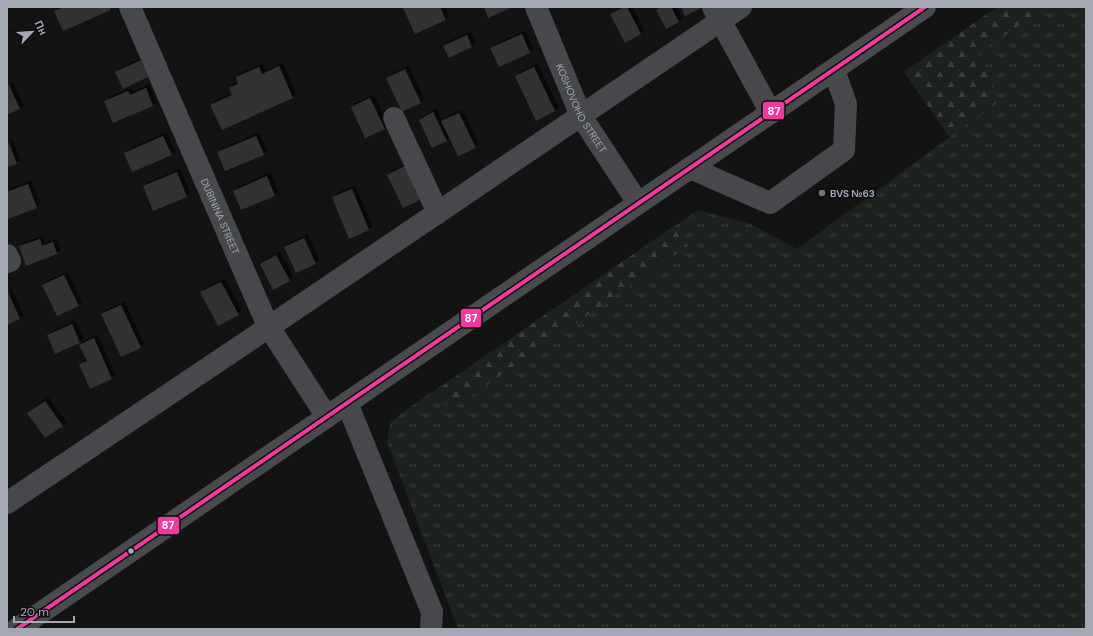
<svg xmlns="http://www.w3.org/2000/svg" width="1093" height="636" font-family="'DM Sans',sans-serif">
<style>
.grass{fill:url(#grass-tufts)}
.forest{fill:url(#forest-firs)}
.building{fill:#313133;filter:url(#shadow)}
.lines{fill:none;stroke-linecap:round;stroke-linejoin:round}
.minor{stroke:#47484c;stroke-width:22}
.major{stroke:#494a4e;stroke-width:22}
.bus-1-casing{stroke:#0e0d0f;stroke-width:7}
.bus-1{stroke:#f13a9d;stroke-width:4}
.poi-dot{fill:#71747c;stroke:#0e0d0f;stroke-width:1.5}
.bus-dot{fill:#a4a8b5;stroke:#0e0d0f;stroke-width:1.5}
.labels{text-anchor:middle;stroke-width:4;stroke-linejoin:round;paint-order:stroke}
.street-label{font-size:10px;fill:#a4a8b5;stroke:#0e0d0f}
.poi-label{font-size:10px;font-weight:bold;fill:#a4a8b5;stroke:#0e0d0f;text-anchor:start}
.line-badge{stroke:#0e0d0f;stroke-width:1.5}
.badge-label{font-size:11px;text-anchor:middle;font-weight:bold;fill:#fff}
</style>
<defs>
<pattern id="grass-tufts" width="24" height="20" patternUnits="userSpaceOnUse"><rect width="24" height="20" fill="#1c221d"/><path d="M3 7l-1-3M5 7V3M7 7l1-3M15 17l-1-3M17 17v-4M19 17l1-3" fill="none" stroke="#3a3f3c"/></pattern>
<pattern id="forest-firs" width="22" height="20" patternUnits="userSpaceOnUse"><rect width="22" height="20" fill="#1c221d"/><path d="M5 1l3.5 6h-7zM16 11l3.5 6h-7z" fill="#3a3f3c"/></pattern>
<filter id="shadow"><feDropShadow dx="3.5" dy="-3.5" stdDeviation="0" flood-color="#0009"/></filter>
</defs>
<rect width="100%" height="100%" fill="#131313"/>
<!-- grass -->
<path class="grass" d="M 997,7 L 1086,7 L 1086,629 L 458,629 L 387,442 L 390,423 L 403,412 L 698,210 L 751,224 L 797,249 L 950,137 L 904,72 Z"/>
<!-- forest -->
<path class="forest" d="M 997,7 L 1045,7 L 978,54 L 1000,101 L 950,137 L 904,72 Z
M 674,226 L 688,246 L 450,410 L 437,390 Z"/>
<!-- building -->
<path class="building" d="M 64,7 L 110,7 L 111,10 L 63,31 L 54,11 Z
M 405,7 L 440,7 L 446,20 L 415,34 L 403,8 Z
M 484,7 L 513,7 L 488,18 Z
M 624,7 L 627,7 L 641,34 L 625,43 L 610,14 Z
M 661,7 L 671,7 L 679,22 L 666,29 L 656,10 Z
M 681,7 L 703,7 L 685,16 Z
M 522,34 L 530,53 L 499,67 L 490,48 Z
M 467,35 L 472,47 L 449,58 L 443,46 Z
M 141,60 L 148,77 L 123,89 L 115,72 Z
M 279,66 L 293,98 L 222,130 L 210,105 L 232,95 L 229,88 L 238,84 L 236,77 L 259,67 L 262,74 Z
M 534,67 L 555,111 L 536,121 L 515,76 Z
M 405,69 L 421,103 L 402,112 L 386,78 Z
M 9,85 L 20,109 L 7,115 L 7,86 Z
M 146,88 L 153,106 L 113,123 L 104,101 L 128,91 L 130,95 Z
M 370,98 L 385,129 L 365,138 L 351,107 Z
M 433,112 L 447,141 L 432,148 L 419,120 Z
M 459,113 L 476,148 L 458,156 L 441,121 Z
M 163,136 L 172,155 L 132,172 L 124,153 Z
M 256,136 L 264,155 L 225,171 L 217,152 Z
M 7,143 L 9,143 L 17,164 L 7,167 Z
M 405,166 L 420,200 L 403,208 L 387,175 Z
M 177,172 L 187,197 L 153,211 L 143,186 Z
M 267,176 L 275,196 L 241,210 L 233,191 Z
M 28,184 L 37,208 L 8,219 L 7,192 Z
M 352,189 L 369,230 L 349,239 L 332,197 Z
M 304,238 L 316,264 L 296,273 L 284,247 Z
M 40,239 L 42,246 L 53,242 L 57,254 L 26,266 L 19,246 Z
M 276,255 L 290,281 L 273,290 L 260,264 Z
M 64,275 L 79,306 L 57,316 L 42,285 Z
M 221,282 L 239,315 L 218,326 L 200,292 Z
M 7,290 L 20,319 L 7,325 Z
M 121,305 L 141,348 L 121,357 L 101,314 Z
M 72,324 L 80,343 L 55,354 L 47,335 Z
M 94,338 L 112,379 L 90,389 L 79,364 L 87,361 L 79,345 Z
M 45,401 L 63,426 L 45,438 L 27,413 Z"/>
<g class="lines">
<!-- minor -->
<g class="minor">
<path id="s1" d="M 130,7 L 267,324 L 327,417"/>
<path id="s2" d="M 536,7 L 581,116 L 638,203"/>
<path d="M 713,7 L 771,113"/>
<path d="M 394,118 L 438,213"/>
<path d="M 690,168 L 770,203 L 844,150 L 846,104 L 834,70"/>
<path d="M 7,255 L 10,261 L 7,262"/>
<path d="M 347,403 L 432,612 L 431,629"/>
<path d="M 7,503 L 269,327 L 741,7"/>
</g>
<!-- major -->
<path class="major" d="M 17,629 L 925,7"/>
<!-- bus-1 casing -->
<g class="bus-1-casing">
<path id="bus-1" d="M 17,629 L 925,7"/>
</g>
<!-- bus-1 -->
<use href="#bus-1" class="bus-1"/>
</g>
<!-- markers -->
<circle class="poi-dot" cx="822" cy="193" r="4"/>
<circle class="bus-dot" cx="131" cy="551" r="3.5"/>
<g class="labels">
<!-- street labels -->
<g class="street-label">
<text dy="4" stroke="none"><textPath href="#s2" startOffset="111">KOSHOVOHO STREET</textPath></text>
<text dy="4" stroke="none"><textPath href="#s1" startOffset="228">DUBININA STREET</textPath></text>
</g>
<!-- poi labels -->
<g class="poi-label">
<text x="830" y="197">BVS №63</text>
</g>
</g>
<g class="line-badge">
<rect x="762" y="101" width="23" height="19" rx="4" fill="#f13a9d"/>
<rect x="460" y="308" width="22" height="20" rx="4" fill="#f13a9d"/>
<rect x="157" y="516" width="23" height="19" rx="4" fill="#f13a9d"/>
</g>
<g class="badge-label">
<text x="774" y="115">87</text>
<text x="471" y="322">87</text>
<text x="168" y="529">87</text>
</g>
<!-- border -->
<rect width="1093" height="636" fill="none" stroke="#a4a8b5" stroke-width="16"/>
<!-- north arrow -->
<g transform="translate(32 32) rotate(65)" stroke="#0e0d0f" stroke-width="3" paint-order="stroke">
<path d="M0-3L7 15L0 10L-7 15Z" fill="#a4a8b5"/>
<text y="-6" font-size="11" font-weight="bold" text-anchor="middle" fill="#a4a8b5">Пн</text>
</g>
<!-- scale -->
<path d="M14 616v6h60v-6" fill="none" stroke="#a4a8b5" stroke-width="2"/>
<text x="20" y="616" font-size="12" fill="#a4a8b5" stroke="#0e0d0f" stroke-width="3" paint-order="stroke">20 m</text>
</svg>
